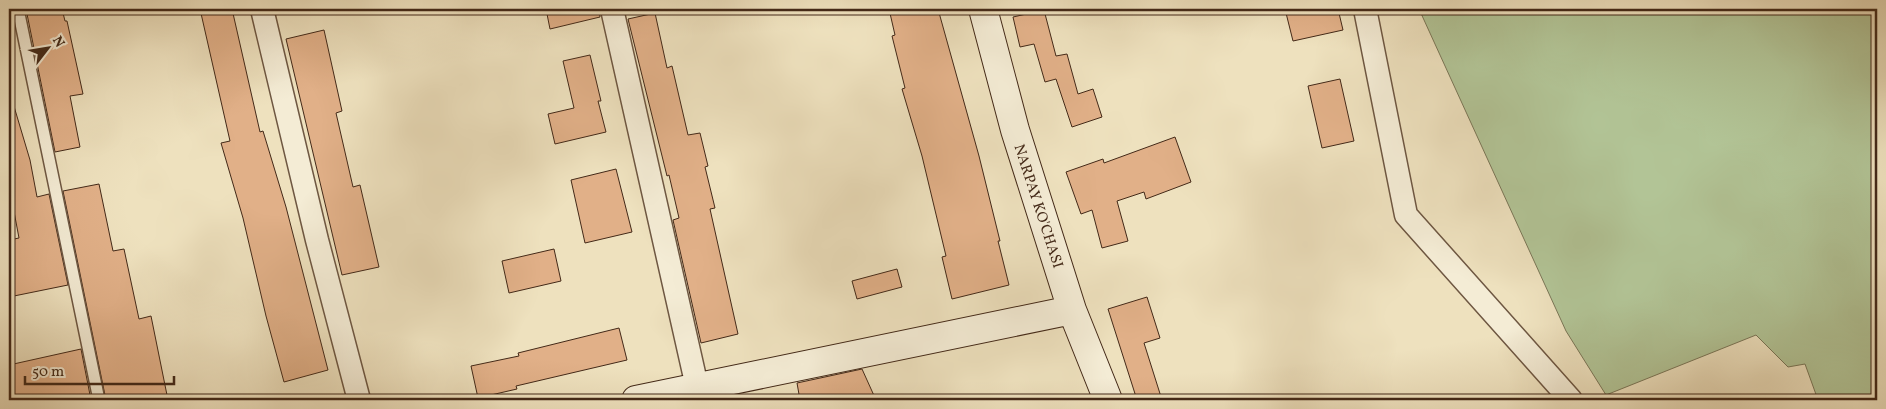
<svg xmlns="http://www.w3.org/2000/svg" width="1886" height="409" font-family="Vollkorn,serif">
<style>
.green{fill:#b2c496;stroke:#7a7657}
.building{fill:#e1b088;stroke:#432918}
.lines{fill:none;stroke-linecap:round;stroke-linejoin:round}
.lane-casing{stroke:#6e5742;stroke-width:14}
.street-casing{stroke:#6e5742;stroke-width:25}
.secondary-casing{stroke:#432918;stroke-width:30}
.lane{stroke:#f4ecd5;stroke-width:11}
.street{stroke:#f4ecd5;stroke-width:22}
.secondary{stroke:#f4ecd5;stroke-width:28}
.labels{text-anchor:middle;stroke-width:4.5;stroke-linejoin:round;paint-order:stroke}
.street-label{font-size:15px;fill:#432918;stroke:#f4ecd5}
</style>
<rect width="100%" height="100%" fill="#eee1be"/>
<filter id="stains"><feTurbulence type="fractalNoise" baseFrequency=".004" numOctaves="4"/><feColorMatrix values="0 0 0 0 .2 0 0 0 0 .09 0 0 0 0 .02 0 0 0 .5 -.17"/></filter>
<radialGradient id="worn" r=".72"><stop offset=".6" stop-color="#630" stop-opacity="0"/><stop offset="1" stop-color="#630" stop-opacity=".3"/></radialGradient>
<!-- green -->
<path class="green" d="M 1419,9 L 1877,9 L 1877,400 L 1818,400 L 1805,364 L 1788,367 L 1756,335 L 1606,395 L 1566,331 Z"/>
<!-- building -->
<path class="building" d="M 26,9 L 62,9 L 65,21 L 67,21 L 83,94 L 70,96 L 80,147 L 55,152 Z
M 200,9 L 232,9 L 260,132 L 263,131 L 286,207 L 328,370 L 284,382 L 266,316 L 243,218 L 221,143 L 230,141 Z
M 546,9 L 599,9 L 600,17 L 550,29 Z
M 889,9 L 938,9 L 979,156 L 1000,241 L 998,241 L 1009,285 L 952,299 L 942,257 L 946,256 L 922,156 L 902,89 L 905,88 L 892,36 L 895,35 Z
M 1285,9 L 1338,9 L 1343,30 L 1293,41 Z
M 1044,10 L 1056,56 L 1067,54 L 1078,94 L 1093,89 L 1102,117 L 1072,127 L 1056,79 L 1045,82 L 1034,44 L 1020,47 L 1013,17 Z
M 655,13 L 667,68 L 672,66 L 688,135 L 700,133 L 708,166 L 705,167 L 715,208 L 710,209 L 738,334 L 701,343 L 673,220 L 679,218 L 669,175 L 667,176 L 628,19 Z
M 324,30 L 342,111 L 336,113 L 353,187 L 360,185 L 379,267 L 342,275 L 286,39 Z
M 590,55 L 601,101 L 598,101 L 606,132 L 555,144 L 548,114 L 574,108 L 563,61 Z
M 1340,79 L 1354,141 L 1322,148 L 1308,86 Z
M 13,103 L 30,160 L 37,197 L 49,194 L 68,285 L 9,297 L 9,240 L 19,238 L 12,201 L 9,202 L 9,104 Z
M 1175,137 L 1191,182 L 1146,199 L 1144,192 L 1117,201 L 1128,241 L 1102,248 L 1092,210 L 1081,214 L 1066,172 L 1103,159 L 1104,163 Z
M 616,169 L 632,232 L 585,243 L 571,180 Z
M 99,184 L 113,251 L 124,249 L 139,319 L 151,316 L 168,400 L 106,400 L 63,191 Z
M 554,249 L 561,281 L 509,293 L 502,261 Z
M 897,269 L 902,287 L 857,299 L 852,281 Z
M 1147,297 L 1160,338 L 1144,343 L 1162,400 L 1137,400 L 1108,309 Z
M 619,328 L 627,360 L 516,386 L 517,389 L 478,398 L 471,366 L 519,356 L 518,353 Z
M 81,349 L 91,400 L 9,400 L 9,365 Z
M 862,369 L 876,400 L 800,400 L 797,383 Z"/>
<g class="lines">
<!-- lane casing -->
<g class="lane-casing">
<path id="lane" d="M 18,9 L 99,400"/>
</g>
<!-- street casing -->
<g class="street-casing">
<path id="street" d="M 262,9 L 317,240 L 359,400
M 612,9 L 700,400
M 1365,9 L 1406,215 L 1571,400"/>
</g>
<!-- secondary casing -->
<g class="secondary-casing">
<path id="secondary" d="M 983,9 L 1015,130 L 1072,310 L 1108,400
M 636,400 L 1072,310"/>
</g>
<!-- lane -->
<use href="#lane" class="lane"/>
<!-- street -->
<use href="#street" class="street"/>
<!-- secondary -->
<use href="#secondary" class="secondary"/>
</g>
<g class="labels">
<!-- street labels -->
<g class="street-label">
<text transform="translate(1039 206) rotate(72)" y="5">NARPAY KO'CHASI</text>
</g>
</g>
<!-- margin -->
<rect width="1886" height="409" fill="none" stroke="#eee1be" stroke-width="30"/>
<rect x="10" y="10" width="1866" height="389" fill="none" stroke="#432918" stroke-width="2.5"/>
<rect x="15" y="15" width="1856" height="379" fill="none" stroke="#432918"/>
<!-- north arrow -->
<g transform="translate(48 48) rotate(59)" stroke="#f4ecd5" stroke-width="4" paint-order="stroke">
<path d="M0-4L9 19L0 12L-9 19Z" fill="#432918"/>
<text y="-8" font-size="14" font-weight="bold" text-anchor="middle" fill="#432918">N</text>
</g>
<!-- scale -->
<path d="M25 376v8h149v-8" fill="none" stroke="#432918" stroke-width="2.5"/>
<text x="32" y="376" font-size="15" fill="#432918" stroke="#f4ecd5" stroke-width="4" paint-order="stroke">50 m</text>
<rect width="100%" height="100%" filter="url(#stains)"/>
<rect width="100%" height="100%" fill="url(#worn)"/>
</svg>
